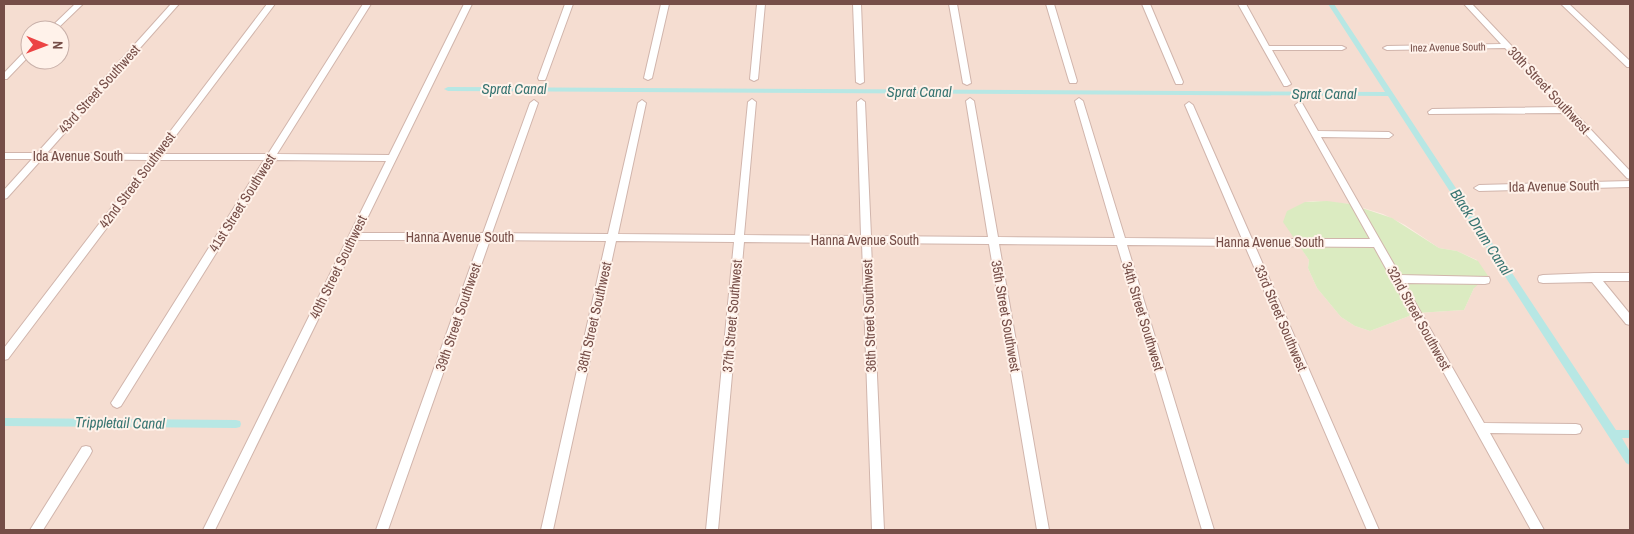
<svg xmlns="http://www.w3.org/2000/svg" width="1634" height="534" font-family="'Archivo Narrow',sans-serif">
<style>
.residential{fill:#f5ddd1;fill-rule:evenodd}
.green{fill:#dbebc1}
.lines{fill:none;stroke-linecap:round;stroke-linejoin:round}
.canal{fill:#b7e7e4;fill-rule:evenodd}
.minor-casing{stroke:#d1b5ac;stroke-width:2}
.minor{fill:#fff;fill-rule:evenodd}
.labels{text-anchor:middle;stroke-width:4;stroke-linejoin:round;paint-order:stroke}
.far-street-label{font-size:11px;fill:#764e48;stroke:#fff2ea}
.street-label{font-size:14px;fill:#764e48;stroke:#fff2ea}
.water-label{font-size:15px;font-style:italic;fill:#387572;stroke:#fff2ea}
</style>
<rect width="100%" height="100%" fill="#fdede3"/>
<!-- residential -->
<path class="residential" d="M 4,4 L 1630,4 L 1630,530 L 4,530 ZM 30,30 L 60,30 L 60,60 L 30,60 ZM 1314,201 L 1350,204 L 1383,214 L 1405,225 L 1439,248 L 1457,251 L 1477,260 L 1474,288 L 1464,310 L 1417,313 L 1370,331 L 1355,326 L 1341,317 L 1317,288 L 1308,268 L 1309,260 L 1297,242 L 1305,202 Z"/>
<!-- green -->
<path class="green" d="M 1327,201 L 1350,204 L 1392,218 L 1439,248 L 1457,251 L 1478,261 L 1488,276 L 1474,288 L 1464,310 L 1417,313 L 1370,331 L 1355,326 L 1341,317 L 1317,288 L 1308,268 L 1309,260 L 1283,222 L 1287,211 L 1305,202 Z"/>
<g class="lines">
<!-- canal -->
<path class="canal" d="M 1328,4 L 1334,4 L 1616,430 L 1630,430 L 1630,438 L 1622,438 L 1630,452 L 1630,465 L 1626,463 L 1388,96 L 448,91 L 444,89 L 448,87 L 1385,92 Z
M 4,418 L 236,420 L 240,421 L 241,424 L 240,427 L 236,428 L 4,426 Z"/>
<!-- minor casing -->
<g class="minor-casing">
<path id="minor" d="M 75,4 L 83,4 L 56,30 L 48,30 Z
M 171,4 L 179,4 L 47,153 L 153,154 L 267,4 L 275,4 L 162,154 L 268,154 L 363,4 L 371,4 L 277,154 L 389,155 L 464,4 L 472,4 L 360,233 L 483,233 L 530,103 L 534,100 L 538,103 L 492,233 L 608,234 L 638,103 L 642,100 L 646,103 L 618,234 L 735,235 L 748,102 L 752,99 L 756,102 L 744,235 L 861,236 L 857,102 L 861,99 L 865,102 L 871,236 L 988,237 L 966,101 L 970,98 L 974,101 L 998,237 L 1115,238 L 1075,101 L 1079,98 L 1083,101 L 1125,238 L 1242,239 L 1185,105 L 1189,102 L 1193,105 L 1252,239 L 1370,239 L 1295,105 L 1299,102 L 1302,103 L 1318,131 L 1389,132 L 1393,135 L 1389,138 L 1321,137 L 1400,275 L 1489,277 L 1490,280 L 1489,283 L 1485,284 L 1404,283 L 1484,423 L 1576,424 L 1580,425 L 1582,429 L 1580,433 L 1576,434 L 1490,433 L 1544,530 L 1531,530 L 1374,247 L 1255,246 L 1379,530 L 1367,530 L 1245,246 L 1127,245 L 1214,530 L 1202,530 L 1117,245 L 999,244 L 1049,530 L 1037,530 L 989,244 L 871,243 L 884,530 L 872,530 L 862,243 L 744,242 L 718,530 L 706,530 L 734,242 L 616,241 L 553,530 L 541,530 L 606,241 L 490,240 L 388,530 L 376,530 L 480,240 L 357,240 L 215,530 L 203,530 L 386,161 L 274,160 L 121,406 L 117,408 L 113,406 L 111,403 L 113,400 L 264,160 L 158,160 L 8,359 L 4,360 L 4,348 L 148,160 L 42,159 L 7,198 L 4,199 L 4,190 L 32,159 L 4,159 L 4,153 L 37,153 Z
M 565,4 L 573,4 L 546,78 L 545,80 L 539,80 L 538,78 Z
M 661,4 L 669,4 L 652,78 L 648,80 L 644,78 Z
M 757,4 L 765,4 L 758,79 L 754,81 L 750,79 Z
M 853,4 L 861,4 L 864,82 L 860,84 L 856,82 Z
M 949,4 L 957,4 L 971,83 L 967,85 L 963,83 Z
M 1046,4 L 1054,4 L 1077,81 L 1076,83 L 1070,83 L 1069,81 Z
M 1142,4 L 1150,4 L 1183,82 L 1182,84 L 1176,84 L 1175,82 Z
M 1238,4 L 1246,4 L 1269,46 L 1342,46 L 1346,48 L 1342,50 L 1272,50 L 1291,84 L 1287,86 L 1284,86 Z
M 1464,4 L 1472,4 L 1630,171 L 1630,179 L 1627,178 L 1566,113 L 1429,114 L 1428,112 L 1432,109 L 1561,107 L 1505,48 L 1387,50 L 1383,48 L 1387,46 L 1501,44 Z
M 1561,4 L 1569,4 L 1630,61 L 1630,67 L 1627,67 Z
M 27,49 L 30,49 L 30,55 L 7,79 L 4,79 L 4,73 Z
M 1630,181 L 1630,187 L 1479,191 L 1474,188 L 1479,185 Z
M 1594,273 L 1630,273 L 1630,281 L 1603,281 L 1630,314 L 1630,325 L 1626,324 L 1592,282 L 1543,283 L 1539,282 L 1538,279 L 1539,276 L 1543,275 Z
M 86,446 L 90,447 L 92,451 L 90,455 L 43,530 L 30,530 L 82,447 Z"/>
</g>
<!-- minor -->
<use href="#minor" class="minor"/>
</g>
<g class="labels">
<!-- far-street labels -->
<g class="far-street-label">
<text transform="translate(1448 47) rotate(-1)" y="4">Inez Avenue South</text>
</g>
<!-- street labels -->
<g class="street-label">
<text transform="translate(99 89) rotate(-48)" y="5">43rd Street Southwest</text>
<text transform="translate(1549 90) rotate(47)" y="5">30th Street Southwest</text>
<text x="78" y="161">Ida Avenue South</text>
<text transform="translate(137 180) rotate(-53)" y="5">42nd Street Southwest</text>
<text transform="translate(1554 186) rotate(-1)" y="5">Ida Avenue South</text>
<text transform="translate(242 203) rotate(-58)" y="5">41st Street Southwest</text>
<text x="460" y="242">Hanna Avenue South</text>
<text x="865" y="245">Hanna Avenue South</text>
<text x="1270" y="247">Hanna Avenue South</text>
<text transform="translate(338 267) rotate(-64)" y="5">40th Street Southwest</text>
<text transform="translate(732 316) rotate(-85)" y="5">37th Street Southwest</text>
<text transform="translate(869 316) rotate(-92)" y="5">36th Street Southwest</text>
<text transform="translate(1006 316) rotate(80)" y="5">35th Street Southwest</text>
<text transform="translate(1143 316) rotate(73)" y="5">34th Street Southwest</text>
<text transform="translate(458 317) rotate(-71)" y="5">39th Street Southwest</text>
<text transform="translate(594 317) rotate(-77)" y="5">38th Street Southwest</text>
<text transform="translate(1281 318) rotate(67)" y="5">33rd Street Southwest</text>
<text transform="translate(1419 318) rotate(61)" y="5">32nd Street Southwest</text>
</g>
<!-- water labels -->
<g class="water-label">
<text x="514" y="94">Sprat Canal</text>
<text x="919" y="97">Sprat Canal</text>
<text x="1324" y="99">Sprat Canal</text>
<text transform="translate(1481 232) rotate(57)" y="5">Black Drum Canal</text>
<text transform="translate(120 423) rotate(1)" y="5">Trippletail Canal</text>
</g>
</g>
<!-- border -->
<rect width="1634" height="534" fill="none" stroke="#764e48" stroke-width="10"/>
<!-- north arrow -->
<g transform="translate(45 45) rotate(91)"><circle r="24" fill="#fff2ea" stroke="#c8b0a9"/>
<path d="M0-4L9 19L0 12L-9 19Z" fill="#ec4444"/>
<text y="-8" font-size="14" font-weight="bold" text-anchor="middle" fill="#764e48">N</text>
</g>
</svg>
